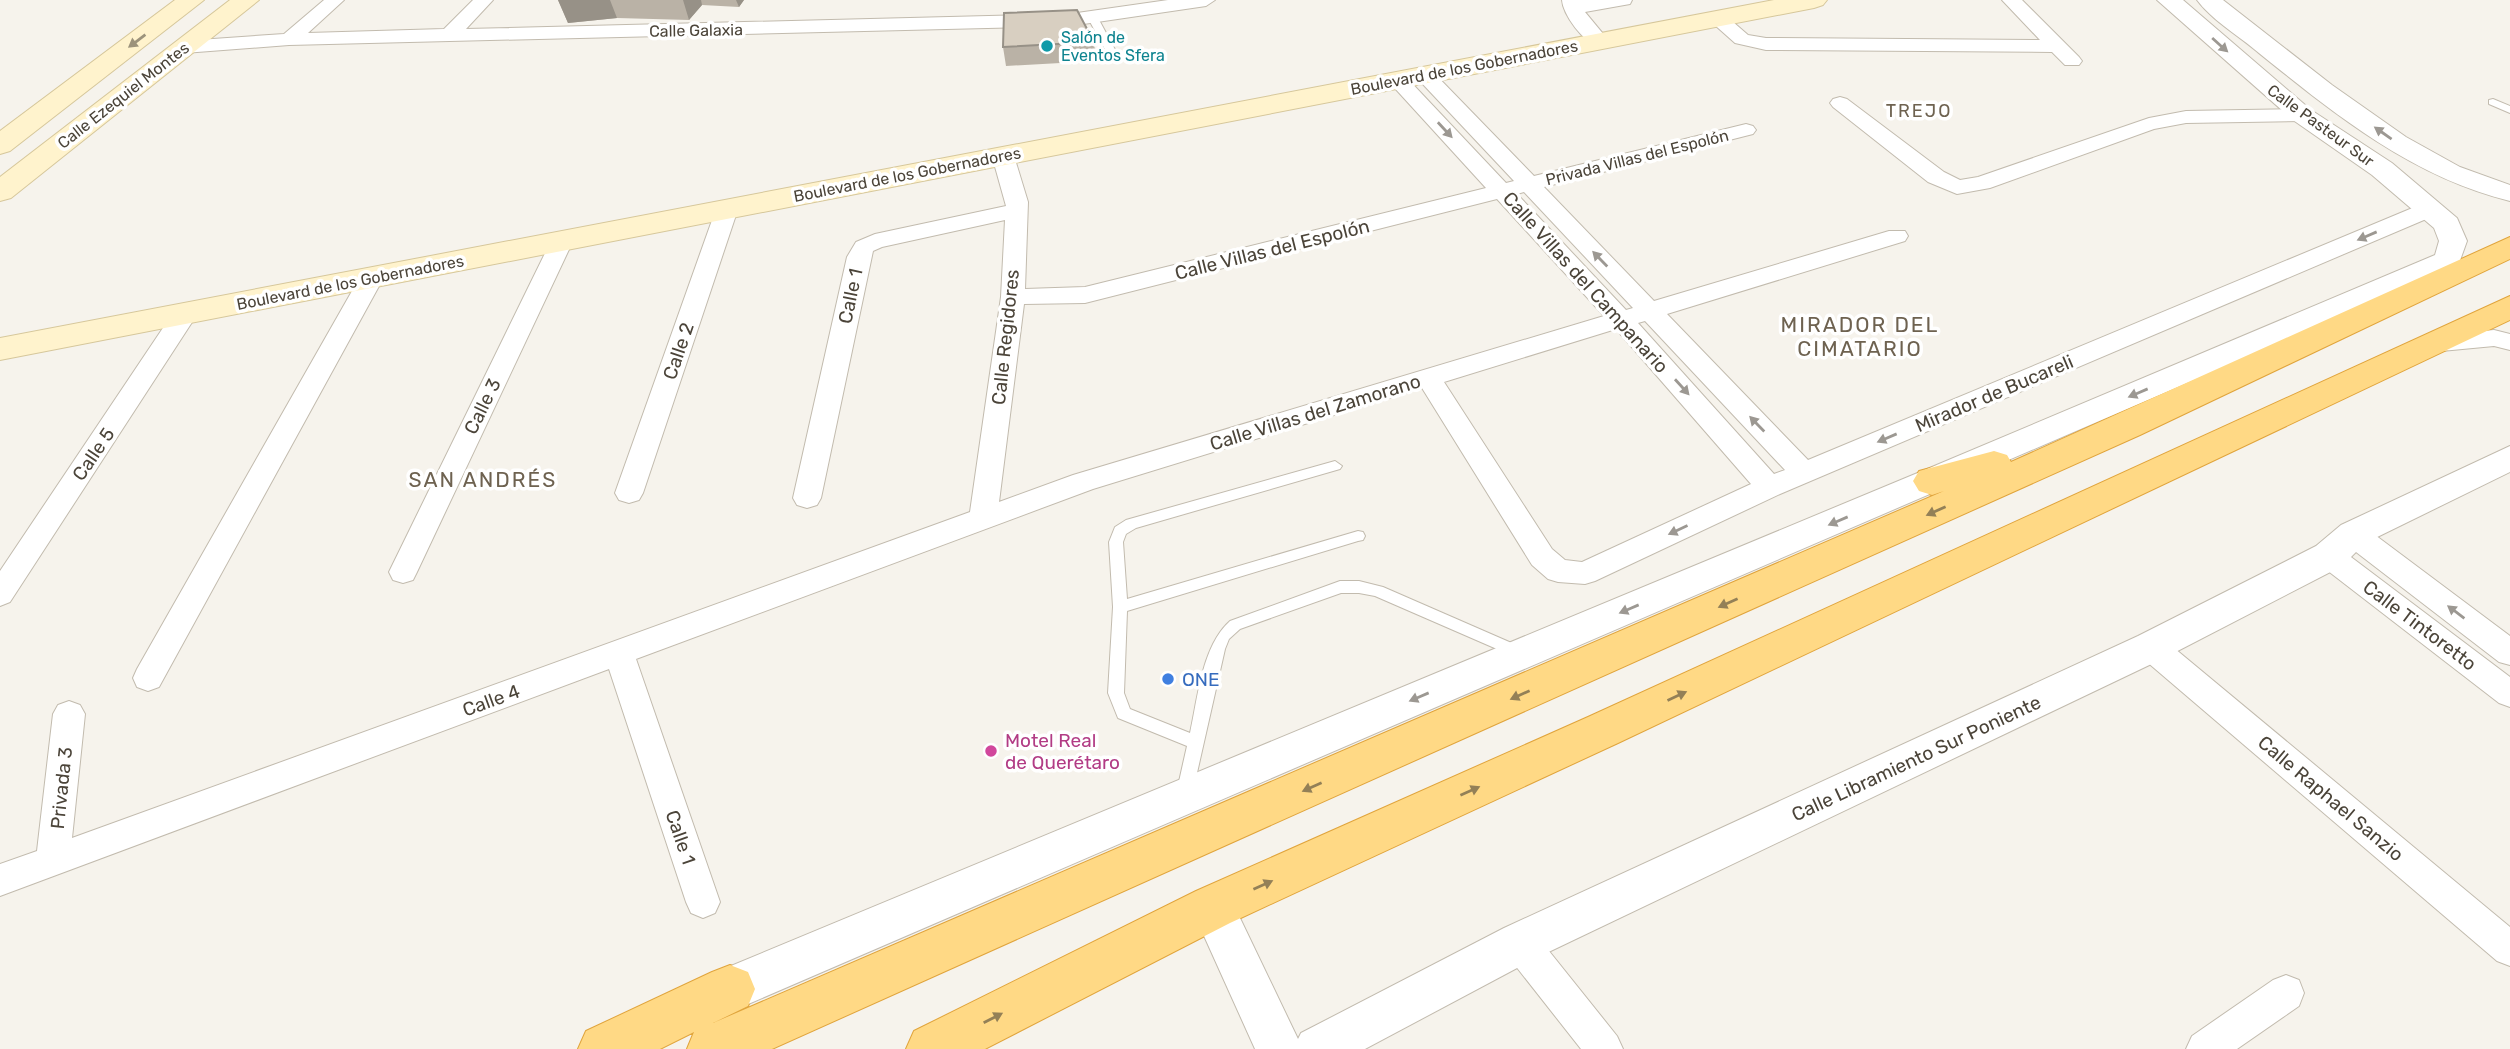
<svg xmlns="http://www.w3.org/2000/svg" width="2510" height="1049" font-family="Rubik,sans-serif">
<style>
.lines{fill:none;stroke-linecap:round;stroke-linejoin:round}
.service-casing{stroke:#c2bbae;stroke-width:2}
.minor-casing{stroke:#c2bbae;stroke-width:2}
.tertiary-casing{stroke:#c2bbae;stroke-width:2}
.secondary-casing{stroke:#d6c79b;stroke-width:2}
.trunk-casing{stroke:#e0a43c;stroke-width:2}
.service{fill:#fff;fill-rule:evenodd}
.minor{fill:#fff;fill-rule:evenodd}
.tertiary{fill:#fff;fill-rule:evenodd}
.secondary{fill:#fff3cd;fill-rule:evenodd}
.trunk{fill:#ffd985;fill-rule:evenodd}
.wall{fill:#bab2a6}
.shaded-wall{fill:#979187}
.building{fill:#d8cfc1;stroke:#979187;stroke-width:2}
.oneway{fill:#9c937c}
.oneway2{fill:#9c9892}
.oneway3{fill:#938057}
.culture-dot{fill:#0f9aa8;stroke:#fff;stroke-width:2.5}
.shop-dot{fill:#3f7fe0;stroke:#fff;stroke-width:2.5}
.hotel-dot{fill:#d1479c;stroke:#fff;stroke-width:2.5}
.labels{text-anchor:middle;stroke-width:7;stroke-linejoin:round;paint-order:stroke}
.far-street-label{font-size:16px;fill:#4b4439;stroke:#fff}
.far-culture-label{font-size:16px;fill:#0d838f;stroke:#fff;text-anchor:start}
.far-neighbourhood-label{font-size:18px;letter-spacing:2px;fill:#6e6250;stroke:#fff}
.street-label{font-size:19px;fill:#4b4439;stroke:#fff}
.shop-label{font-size:19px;fill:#366cbe;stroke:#fff;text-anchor:start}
.hotel-label{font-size:19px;fill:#b23c85;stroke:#fff;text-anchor:start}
.neighbourhood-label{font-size:21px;letter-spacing:2px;fill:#6e6250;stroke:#fff}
</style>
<rect width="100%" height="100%" fill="#f6f3ec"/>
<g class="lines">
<!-- service casing -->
<g class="service-casing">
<path id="service" d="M 1090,16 L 1098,18 L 1119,57 L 1117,59 L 1109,57 L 1088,18 Z
M 2493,99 L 2510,106 L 2510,113 L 2489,104 L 2489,100 Z
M 1335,461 L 1342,466 L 1340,469 L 1136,528 L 1126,534 L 1123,542 L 1127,599 L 1358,531 L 1363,532 L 1365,536 L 1363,540 L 1358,541 L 1127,611 L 1124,693 L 1130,709 L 1190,733 C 1198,697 1202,646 1230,621 L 1340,581 L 1359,581 L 1383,587 L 1523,648 L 1526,652 L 1523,656 L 1518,658 L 1513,656 L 1375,596 L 1359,593 L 1341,593 L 1240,629 L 1229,639 L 1225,649 L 1192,795 L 1190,800 L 1184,802 L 1178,800 L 1176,795 L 1187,746 L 1118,718 L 1108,693 L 1113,607 L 1109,542 L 1115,527 L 1126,520 Z"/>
</g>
<!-- minor casing -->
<g class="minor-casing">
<path id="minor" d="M 324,0 L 344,0 L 308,33 L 444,29 L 473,0 L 493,0 L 466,29 L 1070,14 L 1168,0 L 1215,0 L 1206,6 L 1070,26 L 289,45 L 184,53 L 174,47 L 184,41 L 284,34 Z
M 1562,0 L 1632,0 L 1630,4 L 1585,12 L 1609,41 L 1599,47 C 1584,43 1563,15 1562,0 Z
M 2002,0 L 2022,0 L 2079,57 L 2082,61 L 2079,65 L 2065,65 L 2052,52 L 1766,50 L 1735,43 L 1708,19 L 1718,13 L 1725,15 L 1748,35 L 1766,38 L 2040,40 Z
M 1425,69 L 1432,71 L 1534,176 L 1746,124 L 1753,126 L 1756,130 L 1753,134 L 1544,187 L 1654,301 L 1889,231 L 1905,231 L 1908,236 L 1905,241 L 1667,314 L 1808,460 L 2422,204 L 2438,204 L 2441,209 L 2438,214 L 1780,494 L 1595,581 L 1585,584 L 1558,582 L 1548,579 L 1532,565 L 1422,388 L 1093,489 L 636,659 L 720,902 L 715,913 L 703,918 L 691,913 L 686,902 L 609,669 L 0,896 L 0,864 L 37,851 L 53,714 L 58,705 L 69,701 L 80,705 L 85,714 L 72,838 L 970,512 L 1001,297 L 1005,220 L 882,247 L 873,251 L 821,498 L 817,505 L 807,508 L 797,505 L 793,498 L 847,257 L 856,242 L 875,234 L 1006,206 L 992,156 L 995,151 L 1011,151 L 1014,156 L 1028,202 L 1025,289 L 1085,287 L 1486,188 L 1391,84 L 1388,80 L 1391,76 L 1405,76 L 1506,183 L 1514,181 L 1418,79 L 1415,75 L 1418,71 ZM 1524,192 L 1633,308 L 1626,310 L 1517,194 ZM 1497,199 L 1604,316 L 1073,475 L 999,502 L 1024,304 L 1085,303 ZM 1645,321 L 1785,470 L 1774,474 L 1638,323 ZM 1616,329 L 1751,484 L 1582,562 L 1565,560 L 1552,549 L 1444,382 Z
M 1840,97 L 1847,99 L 1944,172 L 1960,180 L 1978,177 L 2149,118 L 2186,111 L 2302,109 L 2309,111 L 2312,115 L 2309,119 L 2302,121 L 2186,123 L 2154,129 L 1990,188 L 1957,194 L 1928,182 L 1833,107 L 1830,103 L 1833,99 Z
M 727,202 L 735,204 L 738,209 L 643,493 L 639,500 L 629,503 L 619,500 L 615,493 L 716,209 L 719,204 Z
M 562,234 L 570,236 L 573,241 L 417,572 L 413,580 L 403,583 L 393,580 L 389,572 L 551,241 L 554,236 Z
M 372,269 L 380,272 L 384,277 L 159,687 L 148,691 L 137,687 L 133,678 L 137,669 L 360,277 L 364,272 Z
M 186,305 L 195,307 L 198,313 L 10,602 L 0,606 L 0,571 L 177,307 Z
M 2494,330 L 2510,334 L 2510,350 L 2494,346 L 2431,352 L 2422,350 L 2419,344 L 2422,338 L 2431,336 Z
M 2353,523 L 2363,526 L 2510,636 L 2510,665 L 2499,662 L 2343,542 L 2339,534 L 2343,526 Z
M 2329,545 L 2339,548 L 2510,677 L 2510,707 L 2499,703 L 2319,564 L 2315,556 L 2319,548 Z
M 2151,635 L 2162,638 L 2510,927 L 2510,966 L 2497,961 L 2140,656 L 2136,647 L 2140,638 Z
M 1520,926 L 1533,931 L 1617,1036 L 1623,1049 L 1581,1049 L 1507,955 L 1502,943 L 1507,931 Z
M 2286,975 L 2299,980 L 2304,993 L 2299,1006 L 2237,1049 L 2186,1049 L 2192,1036 L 2273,980 Z"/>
</g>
<!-- tertiary casing -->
<g class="tertiary-casing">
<path id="tertiary" d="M 2157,0 L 2183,0 L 2311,110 L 2392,163 L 2457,218 L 2467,241 L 2458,266 L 746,1005 L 730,1011 L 714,1005 L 707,989 L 714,973 L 1920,472 L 2435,255 L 2439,241 L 2434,228 L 2372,175 L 2293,120 Z
M 2197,0 L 2223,0 L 2332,85 L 2406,137 L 2460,167 L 2510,185 L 2510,201 C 2411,177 2332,112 2254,49 C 2236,34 2211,19 2197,0 Z
M 2510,446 L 2510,472 L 2365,543 L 2342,566 L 2164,658 L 1536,958 L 1365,1049 L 1255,1049 L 1191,907 L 1198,893 L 1213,887 L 1228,893 L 1298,1039 L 1301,1033 L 1504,928 L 2138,636 L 2316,546 L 2341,525 Z"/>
</g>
<!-- secondary casing -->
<g class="secondary-casing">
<path id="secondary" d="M 175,0 L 204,0 L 10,151 L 0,154 L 0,131 Z
M 230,0 L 259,0 L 11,198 L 0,201 L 0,177 Z
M 1774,0 L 1827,0 L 1823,5 L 1814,8 L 0,360 L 0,338 Z"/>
</g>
<!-- trunk casing -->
<g class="trunk-casing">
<path id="trunk" d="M 2510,237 L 2510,259 L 2140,435 L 772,1049 L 687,1049 L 694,1032 L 660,1049 L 578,1049 L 586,1031 L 712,972 L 730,965 L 748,972 L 755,989 L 748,1006 L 713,1023 L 1944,491 L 1932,495 L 1919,491 L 1913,481 L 1919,471 L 1994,451 L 2007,455 L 2011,462 Z
M 2510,296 L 2510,320 L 1618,743 L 1230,923 L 985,1049 L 906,1049 L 914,1031 L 1196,891 L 1588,717 Z"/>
</g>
<!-- service -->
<use href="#service" class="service"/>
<!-- minor -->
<use href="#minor" class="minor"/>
<!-- tertiary -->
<use href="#tertiary" class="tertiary"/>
<!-- secondary -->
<use href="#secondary" class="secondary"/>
<!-- trunk -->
<use href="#trunk" class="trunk"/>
</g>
<!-- wall -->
<path class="wall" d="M 558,0 L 744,0 L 739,7 L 702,5 L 689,20 L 617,18 L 568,23 Z
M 1094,42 L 1096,61 L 1006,66 L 1003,47 Z"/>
<!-- shaded-wall -->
<path class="shaded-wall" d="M 558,0 L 610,0 L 617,18 L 568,23 Z
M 683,0 L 701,0 L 702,5 L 689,20 Z
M 736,0 L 744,0 L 739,7 Z"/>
<!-- building -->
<path class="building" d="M 1077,10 L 1094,42 L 1003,47 L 1004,13 Z"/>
<!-- one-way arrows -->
<defs><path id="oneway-solid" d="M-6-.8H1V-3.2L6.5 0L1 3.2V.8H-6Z" transform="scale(1.75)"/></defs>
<use class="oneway" href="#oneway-solid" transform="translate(137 41) rotate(143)"/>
<g class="oneway2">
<use href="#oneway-solid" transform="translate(2220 45) rotate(42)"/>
<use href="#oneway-solid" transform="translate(1445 130) rotate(47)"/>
<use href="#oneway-solid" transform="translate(2383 133) rotate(-145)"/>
<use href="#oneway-solid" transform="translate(2367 236) rotate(157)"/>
<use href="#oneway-solid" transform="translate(1600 259) rotate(-134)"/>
<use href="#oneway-solid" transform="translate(1682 387) rotate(48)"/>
<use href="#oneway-solid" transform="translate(2138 393) rotate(157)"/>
<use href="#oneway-solid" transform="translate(1757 424) rotate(-134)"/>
<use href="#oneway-solid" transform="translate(1887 438) rotate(157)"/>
<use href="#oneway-solid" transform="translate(1838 521) rotate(157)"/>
<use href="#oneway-solid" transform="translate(1678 530) rotate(155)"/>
<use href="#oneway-solid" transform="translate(1629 609) rotate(157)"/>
<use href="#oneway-solid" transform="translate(2456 612) rotate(-143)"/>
<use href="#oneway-solid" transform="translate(1419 697) rotate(157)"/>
</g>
<g class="oneway3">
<use href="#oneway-solid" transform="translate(1936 511) rotate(156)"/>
<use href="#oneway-solid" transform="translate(1728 603) rotate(156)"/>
<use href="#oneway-solid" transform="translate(1520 695) rotate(156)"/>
<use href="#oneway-solid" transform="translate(1677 696) rotate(-25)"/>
<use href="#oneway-solid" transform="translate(1312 787) rotate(156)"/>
<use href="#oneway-solid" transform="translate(1470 791) rotate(-24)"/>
<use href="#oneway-solid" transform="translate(1263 885) rotate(-24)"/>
<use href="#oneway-solid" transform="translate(993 1018) rotate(-27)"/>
</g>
<!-- markers -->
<circle class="culture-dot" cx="1047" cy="46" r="7"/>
<circle class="shop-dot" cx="1168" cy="679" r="7"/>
<circle class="hotel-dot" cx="991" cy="751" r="7"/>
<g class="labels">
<!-- far-street labels -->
<g class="far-street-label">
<text transform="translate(696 30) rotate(-1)" y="6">Calle Galaxia</text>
<text transform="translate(1464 67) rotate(-11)" y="6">Boulevard de los Gobernadores</text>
<text transform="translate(123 95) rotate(-38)" y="6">Calle Ezequiel Montes</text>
<text transform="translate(2321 125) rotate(36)" y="6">Calle Pasteur Sur</text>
<text transform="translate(1637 157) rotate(-14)" y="6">Privada Villas del Espolón</text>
<text transform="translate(907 174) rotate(-11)" y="6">Boulevard de los Gobernadores</text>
<text transform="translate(350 282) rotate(-11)" y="6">Boulevard de los Gobernadores</text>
</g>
<!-- far-culture labels -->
<g class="far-culture-label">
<text x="1061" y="43">Salón de<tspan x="1061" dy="18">Eventos Sfera</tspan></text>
</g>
<!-- far-neighbourhood labels -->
<g class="far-neighbourhood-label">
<text x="1919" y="117">TREJO</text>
</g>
<!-- street labels -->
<g class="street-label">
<text transform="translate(1272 249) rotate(-14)" y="7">Calle Villas del Espolón</text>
<text transform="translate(1586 282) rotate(48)" y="7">Calle Villas del Campanario</text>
<text transform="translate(850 296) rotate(-78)" y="7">Calle 1</text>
<text transform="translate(1005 337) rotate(-84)" y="7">Calle Regidores</text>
<text transform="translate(678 351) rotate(-71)" y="7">Calle 2</text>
<text transform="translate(1994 393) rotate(-23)" y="7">Mirador de Bucareli</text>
<text transform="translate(482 406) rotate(-64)" y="7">Calle 3</text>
<text transform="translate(1315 412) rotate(-17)" y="7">Calle Villas del Zamorano</text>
<text transform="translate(93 454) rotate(-56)" y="7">Calle 5</text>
<text transform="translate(2420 625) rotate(37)" y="7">Calle Tintoretto</text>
<text transform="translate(491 700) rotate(-20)" y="7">Calle 4</text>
<text transform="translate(1916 758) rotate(-25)" y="7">Calle Libramiento Sur Poniente</text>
<text transform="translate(61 788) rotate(-84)" y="7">Privada 3</text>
<text transform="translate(2331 798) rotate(40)" y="7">Calle Raphael Sanzio</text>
<text transform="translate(681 837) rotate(71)" y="7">Calle 1</text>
</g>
<!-- shop labels -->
<g class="shop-label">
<text x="1182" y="686">ONE</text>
</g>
<!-- hotel labels -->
<g class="hotel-label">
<text x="1005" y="747">Motel Real<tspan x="1005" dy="22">de Querétaro</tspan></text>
</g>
<!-- neighbourhood labels -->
<g class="neighbourhood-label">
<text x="1860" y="332">MIRADOR DEL<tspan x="1860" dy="24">CIMATARIO</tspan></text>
<text x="483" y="487">SAN ANDRÉS</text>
</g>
</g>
</svg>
